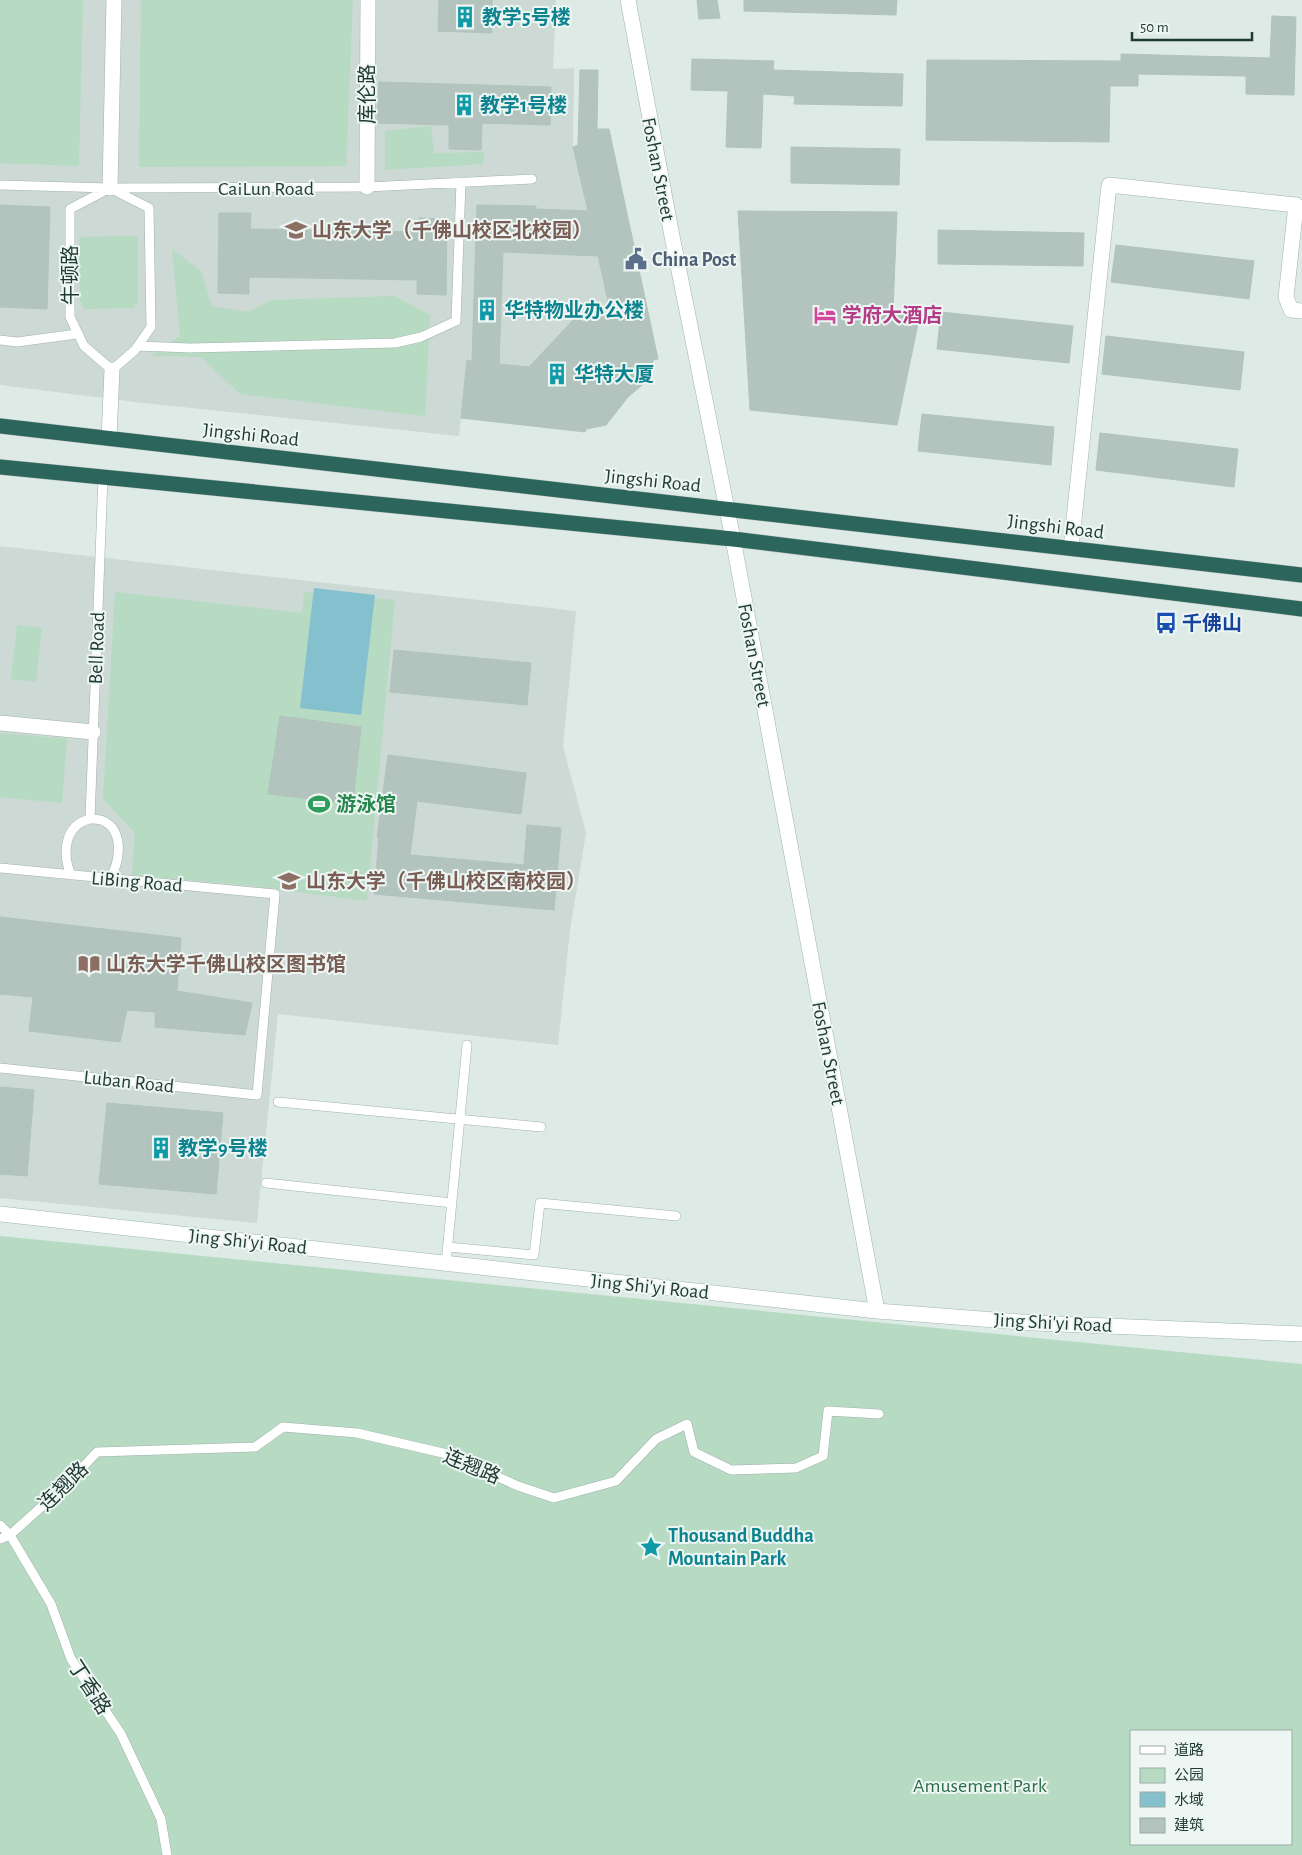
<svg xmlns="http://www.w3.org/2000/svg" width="1302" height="1855" font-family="'Alegreya Sans','Noto Sans SC',sans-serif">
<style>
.built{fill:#ccd9d4}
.green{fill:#b6dbc2;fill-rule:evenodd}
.water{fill:#85c0cf}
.building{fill:#b3c4be;stroke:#b0c3bc;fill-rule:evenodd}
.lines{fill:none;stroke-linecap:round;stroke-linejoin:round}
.lane-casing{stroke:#a1b1ac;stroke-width:10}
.street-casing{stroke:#a1b1ac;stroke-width:16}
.secondary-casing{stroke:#9db5ae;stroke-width:16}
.highway-casing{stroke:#bcc4c2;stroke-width:16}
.lane{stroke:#fff;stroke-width:9}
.street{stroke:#fff;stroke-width:15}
.secondary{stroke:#fff;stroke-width:15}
.highway{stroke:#2c655c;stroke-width:15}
.labels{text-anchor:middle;stroke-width:4;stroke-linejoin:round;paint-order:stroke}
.culture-label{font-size:20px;font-weight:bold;fill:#0d838f;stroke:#eef6f3;text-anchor:start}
.street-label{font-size:20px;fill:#1f3933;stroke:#eef6f3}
.education-label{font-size:20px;font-weight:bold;fill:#785e54;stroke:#eef6f3;text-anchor:start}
.service-label{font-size:20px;font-weight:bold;fill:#4e5e75;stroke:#eef6f3;text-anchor:start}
.hotel-label{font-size:20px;font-weight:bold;fill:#b23c85;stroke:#eef6f3;text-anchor:start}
.transit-label{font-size:20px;font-weight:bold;fill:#164399;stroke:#eef6f3;text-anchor:start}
.leisure-label{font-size:20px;font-weight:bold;fill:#27864d;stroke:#eef6f3;text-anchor:start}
.park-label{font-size:20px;fill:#2a6f49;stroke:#eef6f3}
</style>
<rect width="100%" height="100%" fill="#deeae5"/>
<!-- built -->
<path class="built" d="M 0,0 L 556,0 L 553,69 L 574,68 L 573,147 L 611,314 L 583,322 L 577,317 L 529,367 L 467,360 L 459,436 L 143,403 L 0,385 Z
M 0,546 L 576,611 L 563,746 L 586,833 L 570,930 L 558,1045 L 278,1014 L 257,1223 L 0,1198 Z"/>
<!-- green -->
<path class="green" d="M 0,0 L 83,0 L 79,166 L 0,163 Z
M 141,0 L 353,0 L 346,166 L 139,167 Z
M 431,126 L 434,153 L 484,152 L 483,164 L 385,170 L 385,131 Z
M 138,236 L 138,301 L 133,308 L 85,309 L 80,302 L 79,237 Z
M 172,249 L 201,271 L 211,306 L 248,312 L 271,300 L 394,296 L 430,315 L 425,416 L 240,394 L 201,357 L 151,356 L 180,336 Z
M 115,592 L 302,613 L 304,592 L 395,600 L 367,901 L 254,886 L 132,875 L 135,833 L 103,799 Z
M 17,625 L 42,628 L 36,682 L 11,679 Z
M 0,733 L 67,739 L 62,803 L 0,797 Z
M 0,1236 L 1302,1364 L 1302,1855 L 0,1855 ZM 1131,1731 L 1291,1731 L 1291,1844 L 1131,1844 Z"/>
<!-- water -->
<path class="water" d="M 314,588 L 375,595 L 361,715 L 300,708 Z"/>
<!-- building -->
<path class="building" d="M 439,0 L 492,0 L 492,33 L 438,31 Z
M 697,0 L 717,0 L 720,18 L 699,19 Z
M 744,0 L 897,0 L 896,15 L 744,11 Z
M 1272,16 L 1296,17 L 1294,95 L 1246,94 L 1246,76 L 1138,74 L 1138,86 L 1110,86 L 1109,142 L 926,140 L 927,60 L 1121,61 L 1121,54 L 1270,58 Z
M 692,59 L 774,61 L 773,70 L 903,74 L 902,106 L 794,104 L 795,96 L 763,94 L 761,148 L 726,147 L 728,91 L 691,90 Z
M 580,70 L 598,70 L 597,129 L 609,129 L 658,359 L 653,360 L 648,380 L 628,397 L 606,425 L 586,429 L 585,432 L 461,418 L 467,360 L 472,361 L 477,205 L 536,206 L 536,209 L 588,211 L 573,147 L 578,145 ZM 503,252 L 598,256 L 611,314 L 583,322 L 577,316 L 529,367 L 499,364 Z
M 379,82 L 551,87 L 550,125 L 482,123 L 481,150 L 449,149 L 449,125 L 377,123 Z
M 791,147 L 900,149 L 899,185 L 791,183 Z
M 0,205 L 50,207 L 47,309 L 0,307 Z
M 738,211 L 897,212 L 893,311 L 919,319 L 897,425 L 750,410 Z
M 219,213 L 251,213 L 250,229 L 419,232 L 419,218 L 447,219 L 446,295 L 417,294 L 417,280 L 249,277 L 249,294 L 218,293 Z
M 938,230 L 1084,233 L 1083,266 L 938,264 Z
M 1116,245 L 1254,261 L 1249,299 L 1111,282 Z
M 941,312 L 1073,326 L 1069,363 L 937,349 Z
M 1106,336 L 1244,352 L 1240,390 L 1102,374 Z
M 922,414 L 1054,427 L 1051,465 L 918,451 Z
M 1100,433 L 1238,449 L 1234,487 L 1096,470 Z
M 394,650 L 531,663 L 527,705 L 390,692 Z
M 280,716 L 361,727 L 353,804 L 268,794 Z
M 388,755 L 526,773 L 521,814 L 417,801 L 410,855 L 524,865 L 527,825 L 561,828 L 554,910 L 374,894 L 379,838 L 377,838 Z
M 0,917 L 181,938 L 177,991 L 252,1003 L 245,1035 L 155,1027 L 155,1012 L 127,1010 L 120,1042 L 29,1031 L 33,997 L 0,994 Z
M 0,1087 L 34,1090 L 27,1176 L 0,1174 Z
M 107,1103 L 223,1113 L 216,1194 L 99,1184 Z"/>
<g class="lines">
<!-- lane casing -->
<g class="lane-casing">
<path id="lane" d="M 0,185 L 110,188 L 367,187 L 532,179
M 110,188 L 149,208 L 151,327 L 135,350 L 112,370 L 84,346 L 70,317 L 70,209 Z
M 0,340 L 17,342 L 77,334
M 138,346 L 190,348 L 395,343 L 421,337 L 456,321 L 461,182
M 103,477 L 90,819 C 124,817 123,858 110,878
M 0,868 L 275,894 L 257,1095 L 0,1068
M 71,875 C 62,854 64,825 90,819
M 278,1102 L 541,1127
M 266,1183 L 452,1203
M 448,1247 L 534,1255 L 540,1203 L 676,1216
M 446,1263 L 467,1045
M 0,1525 L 10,1535 L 51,1604 L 71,1659 L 121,1734 L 161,1819 L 167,1855
M 0,1539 L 10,1535 L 68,1483 L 97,1452 L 255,1447 L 283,1427 L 357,1433 L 447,1454 L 518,1486 L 554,1498 L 616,1481 L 656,1439 L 687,1424 L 694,1452 L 731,1470 L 796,1468 L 823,1456 L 828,1411 L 879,1414"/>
</g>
<!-- street casing -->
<g class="street-casing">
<path id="street" d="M 367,187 L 368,0
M 110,188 L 114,0
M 109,438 L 112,370
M 1071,548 L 1109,185 L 1296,205 L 1286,297 L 1291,310 L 1302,311
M 0,723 L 93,732"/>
</g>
<!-- secondary casing -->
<g class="secondary-casing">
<path id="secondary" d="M 628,0 L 671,231 L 733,539 L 877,1311
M 0,1214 L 877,1311 L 1034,1323 L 1302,1334"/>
</g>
<!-- highway casing -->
<g class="highway-casing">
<path id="highway" d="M 0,426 L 1302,575
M 0,467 L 733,539 L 1302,609"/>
</g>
<!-- lane -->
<use href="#lane" class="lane"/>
<!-- street -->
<use href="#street" class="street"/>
<!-- secondary -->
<use href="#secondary" class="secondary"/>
<!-- highway -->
<use href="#highway" class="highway"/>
</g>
<!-- icons -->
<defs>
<g id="building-bare" transform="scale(1.725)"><path d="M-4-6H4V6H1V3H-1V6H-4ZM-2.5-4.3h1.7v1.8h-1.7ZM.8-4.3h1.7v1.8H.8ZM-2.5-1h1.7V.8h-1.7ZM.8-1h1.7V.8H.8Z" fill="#0f9aa8" stroke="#eef6f3" stroke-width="2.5" paint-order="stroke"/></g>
<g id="university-bare" transform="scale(1.725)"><path d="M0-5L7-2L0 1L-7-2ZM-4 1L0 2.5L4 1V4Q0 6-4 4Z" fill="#8d6e63" stroke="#eef6f3" stroke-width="2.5" paint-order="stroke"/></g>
<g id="civic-bare" transform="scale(1.725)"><path d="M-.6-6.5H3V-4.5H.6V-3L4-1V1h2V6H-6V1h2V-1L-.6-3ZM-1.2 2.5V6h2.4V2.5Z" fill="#5c6f8a" stroke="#eef6f3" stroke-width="2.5" paint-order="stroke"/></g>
<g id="hotel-bare" transform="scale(1.725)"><path d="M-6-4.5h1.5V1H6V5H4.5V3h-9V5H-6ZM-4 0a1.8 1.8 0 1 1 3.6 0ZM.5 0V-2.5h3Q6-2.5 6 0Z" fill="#d1479c" stroke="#eef6f3" stroke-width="2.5" paint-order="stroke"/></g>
<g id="bus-bare" transform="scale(1.725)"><path d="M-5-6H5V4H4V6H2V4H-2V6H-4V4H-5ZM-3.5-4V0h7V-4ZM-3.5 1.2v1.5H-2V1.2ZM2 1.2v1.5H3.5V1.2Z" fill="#1a4fb4" stroke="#eef6f3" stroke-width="2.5" paint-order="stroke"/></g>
<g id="stadium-bare" transform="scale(1.725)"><path d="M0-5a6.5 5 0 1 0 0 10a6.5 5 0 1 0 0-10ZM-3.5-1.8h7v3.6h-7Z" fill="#2e9e5b" stroke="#eef6f3" stroke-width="2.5" paint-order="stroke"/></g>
<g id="library-bare" transform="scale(1.725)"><path d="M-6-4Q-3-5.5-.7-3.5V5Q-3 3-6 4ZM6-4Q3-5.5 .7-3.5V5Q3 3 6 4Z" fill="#8d6e63" stroke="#eef6f3" stroke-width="2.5" paint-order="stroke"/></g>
<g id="sight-bare" transform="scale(1.725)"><path d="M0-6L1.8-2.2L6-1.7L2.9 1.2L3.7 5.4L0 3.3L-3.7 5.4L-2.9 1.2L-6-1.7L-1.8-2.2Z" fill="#0f9aa8" stroke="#eef6f3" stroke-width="2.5" paint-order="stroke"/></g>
</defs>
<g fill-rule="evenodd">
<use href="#building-bare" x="465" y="17"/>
<use href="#building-bare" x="464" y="105"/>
<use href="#university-bare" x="296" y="230"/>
<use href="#civic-bare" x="636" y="259"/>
<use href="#building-bare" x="487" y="310"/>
<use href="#hotel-bare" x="825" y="315"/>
<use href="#building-bare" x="557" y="374"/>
<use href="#bus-bare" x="1166" y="623"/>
<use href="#stadium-bare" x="319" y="804"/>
<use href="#university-bare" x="289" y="881"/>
<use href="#library-bare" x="89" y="964"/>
<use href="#building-bare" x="161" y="1148"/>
<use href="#sight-bare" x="651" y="1547"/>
</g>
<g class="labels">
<!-- culture labels -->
<g class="culture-label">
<text x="482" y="24">教学5号楼</text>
<text x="480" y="112">教学1号楼</text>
<text x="504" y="317">华特物业办公楼</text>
<text x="574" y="381">华特大厦</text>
<text x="178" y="1155">教学9号楼</text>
<text x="668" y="1542">Thousand Buddha<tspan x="668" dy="23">Mountain Park</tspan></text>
</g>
<!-- street labels -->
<g class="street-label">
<text transform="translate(367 94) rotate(-90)" y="7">库伦路</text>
<text transform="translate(659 169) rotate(79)" y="7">Foshan Street</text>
<text x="266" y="195">CaiLun Road</text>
<text transform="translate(70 275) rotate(-90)" y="7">牛顿路</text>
<text transform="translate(251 434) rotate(6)" y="7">Jingshi Road</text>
<text transform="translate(653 480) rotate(6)" y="7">Jingshi Road</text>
<text transform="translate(1056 526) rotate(7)" y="7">Jingshi Road</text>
<text transform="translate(96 648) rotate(-88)" y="7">Bell Road</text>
<text transform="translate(755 655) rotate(79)" y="7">Foshan Street</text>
<text transform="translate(137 881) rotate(5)" y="7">LiBing Road</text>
<text transform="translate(829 1053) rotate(79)" y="7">Foshan Street</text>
<text transform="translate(129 1081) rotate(6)" y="7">Luban Road</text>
<text transform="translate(248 1241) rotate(6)" y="7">Jing Shi'yi Road</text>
<text transform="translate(650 1286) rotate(6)" y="7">Jing Shi'yi Road</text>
<text transform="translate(1053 1322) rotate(3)" y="7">Jing Shi'yi Road</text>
<text transform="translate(472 1466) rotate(23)" y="7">连翘路</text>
<text transform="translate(63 1486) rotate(-44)" y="7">连翘路</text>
<text transform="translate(90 1687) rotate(57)" y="7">丁香路</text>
</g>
<!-- education labels -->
<g class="education-label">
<text x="312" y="237">山东大学（千佛山校区北校园）</text>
<text x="306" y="888">山东大学（千佛山校区南校园）</text>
<text x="106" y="971">山东大学千佛山校区图书馆</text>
</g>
<!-- service labels -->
<g class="service-label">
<text x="652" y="266">China Post</text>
</g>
<!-- hotel labels -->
<g class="hotel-label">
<text x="842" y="322">学府大酒店</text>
</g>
<!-- transit labels -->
<g class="transit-label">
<text x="1182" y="630">千佛山</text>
</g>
<!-- leisure labels -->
<g class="leisure-label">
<text x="336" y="811">游泳馆</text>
</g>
<!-- park labels -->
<g class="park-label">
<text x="980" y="1792">Amusement Park</text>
</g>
</g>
<!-- legend -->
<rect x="1130" y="1730" width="162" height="115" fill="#eef6f3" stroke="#9baaa6"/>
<rect x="1140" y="1746" width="25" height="8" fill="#ffffff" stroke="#9baaa6"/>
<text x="1174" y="1755" font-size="15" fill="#1f3933">道路</text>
<rect x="1140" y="1768" width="25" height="15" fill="#b6dbc2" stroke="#9baaa6"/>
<text x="1174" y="1780" font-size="15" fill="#1f3933">公园</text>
<rect x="1140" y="1792" width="25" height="15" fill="#85c0cf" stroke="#9baaa6"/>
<text x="1174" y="1805" font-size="15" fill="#1f3933">水域</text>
<rect x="1140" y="1818" width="25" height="15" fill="#b3c4be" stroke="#9baaa6"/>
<text x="1174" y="1830" font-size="15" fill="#1f3933">建筑</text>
<!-- scale -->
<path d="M1132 32v8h120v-8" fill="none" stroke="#1f3933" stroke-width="2.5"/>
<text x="1140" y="32" font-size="15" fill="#1f3933" stroke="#eef6f3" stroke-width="4" paint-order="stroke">50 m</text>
</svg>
